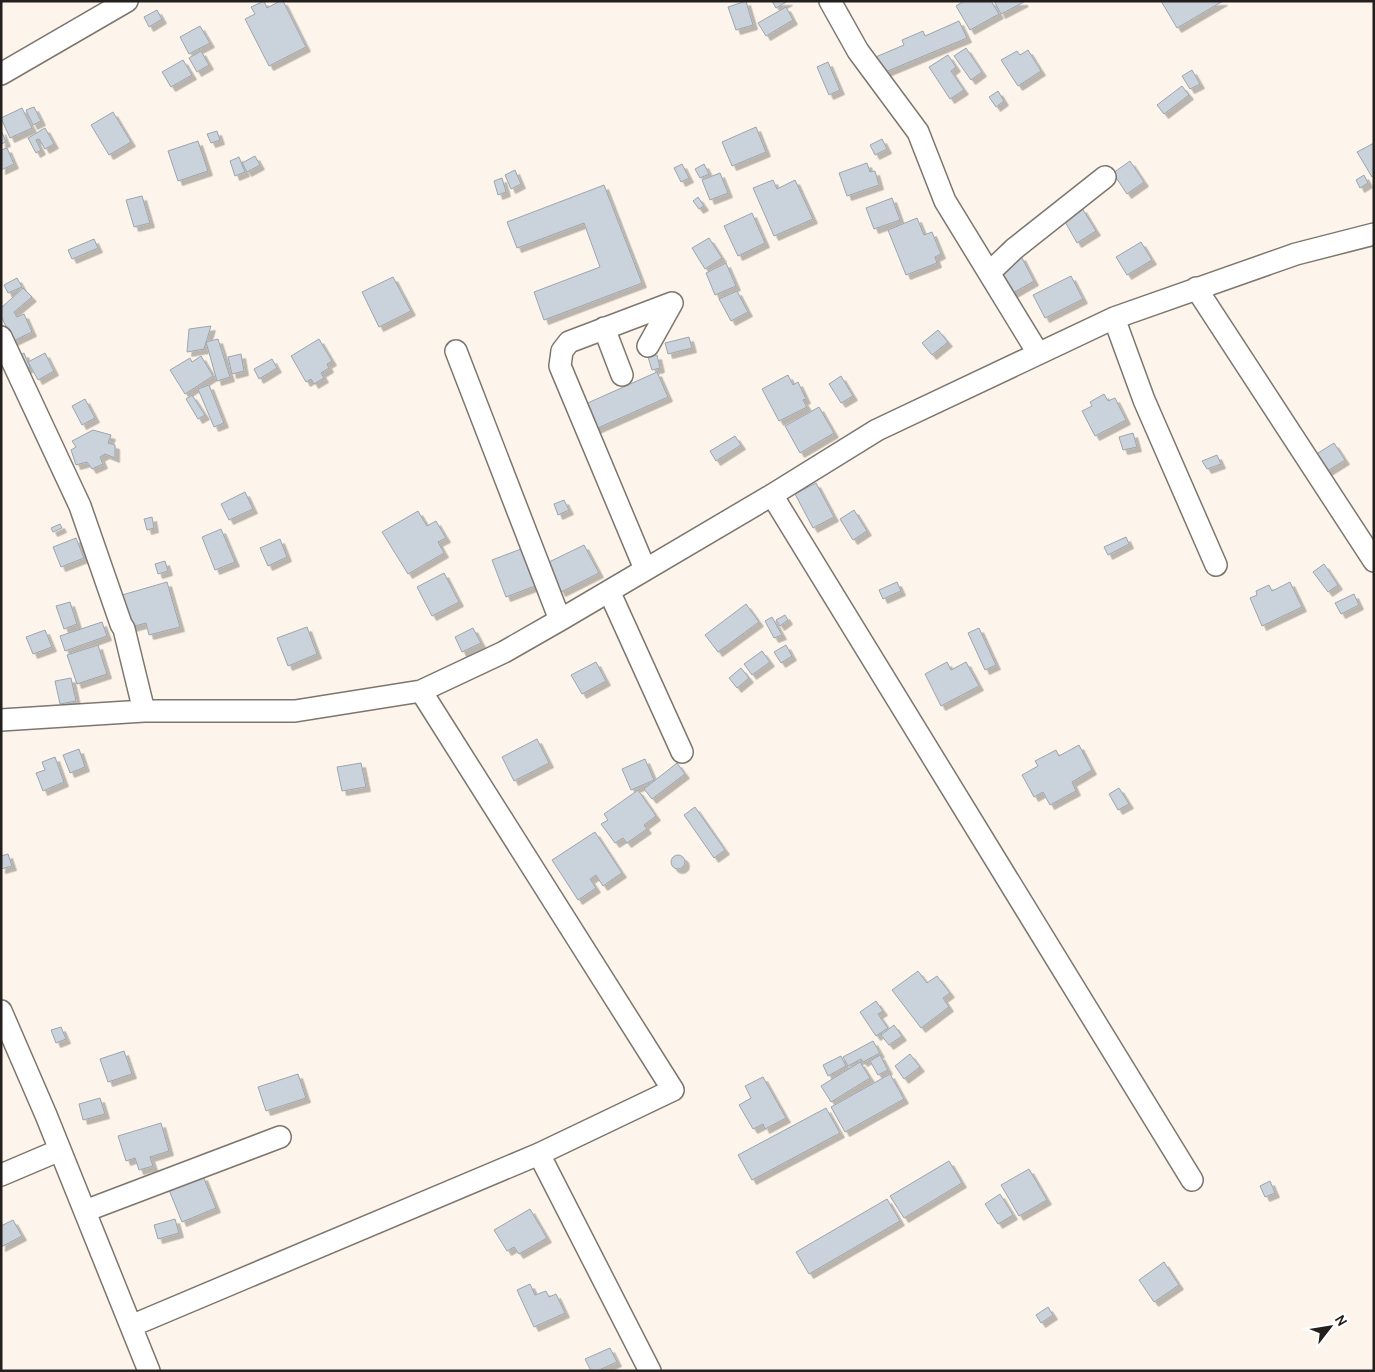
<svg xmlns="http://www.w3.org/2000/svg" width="1375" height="1372" font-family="Cabin,sans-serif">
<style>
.building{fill:#cad3dc;stroke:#9ca5ad;filter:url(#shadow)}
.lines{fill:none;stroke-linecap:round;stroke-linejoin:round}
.minor-casing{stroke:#7d766e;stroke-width:24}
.minor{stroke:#fff;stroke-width:21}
</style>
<defs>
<filter id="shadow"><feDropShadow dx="4.5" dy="4.5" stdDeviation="0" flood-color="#0004"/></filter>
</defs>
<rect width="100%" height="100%" fill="#fdf5eb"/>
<!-- building -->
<path class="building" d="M 264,1 L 267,8 L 280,1 L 283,1 L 306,47 L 269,66 L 245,19 L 255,14 L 251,7 Z
M 746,1 L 753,25 L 736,30 L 728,7 Z
M 772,1 L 788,1 L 776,8 Z
M 964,1 L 991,1 L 999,14 L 970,30 L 956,6 Z
M 994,1 L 1023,1 L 1024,2 L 1001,14 Z
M 1161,1 L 1223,1 L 1177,28 Z
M 786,7 L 793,20 L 766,36 L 758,23 Z
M 157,10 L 162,19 L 149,27 L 144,17 Z
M 959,21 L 967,38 L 878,75 L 871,59 L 904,45 L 902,40 L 923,31 L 925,36 Z
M 200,26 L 210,43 L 189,54 L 180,37 Z
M 966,48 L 982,72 L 971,80 L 954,56 Z
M 1028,50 L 1041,71 L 1018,86 L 1001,60 L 1017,51 L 1020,55 Z
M 201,51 L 209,65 L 197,72 L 189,58 Z
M 948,55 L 956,67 L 951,71 L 964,90 L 950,99 L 929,67 Z
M 183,60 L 192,75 L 171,87 L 162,72 Z
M 828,62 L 840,90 L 829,95 L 817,67 Z
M 1192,70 L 1200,84 L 1190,89 L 1182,76 Z
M 1182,86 L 1189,95 L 1164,114 L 1157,105 Z
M 998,91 L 1004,101 L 996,107 L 989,97 Z
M 34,107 L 41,121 L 33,125 L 26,110 Z
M 22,108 L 32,128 L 10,138 L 1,118 Z
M 113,112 L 131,142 L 109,155 L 91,125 Z
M 756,127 L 766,152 L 732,166 L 722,142 Z
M 45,128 L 54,144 L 45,149 L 39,139 L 36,140 L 41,150 L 36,153 L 28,138 Z
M 1,130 L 6,142 L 1,144 Z
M 217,131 L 220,140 L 211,143 L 207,134 Z
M 882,139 L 887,149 L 875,155 L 870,145 Z
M 198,141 L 208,171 L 178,181 L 168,151 Z
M 1374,143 L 1374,176 L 1372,177 L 1357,152 Z
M 7,148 L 14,164 L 1,170 L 1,150 Z
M 255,156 L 260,165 L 247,172 L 242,163 Z
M 239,157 L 245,172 L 235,176 L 230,161 Z
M 1130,161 L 1144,182 L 1127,194 L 1113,173 Z
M 867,163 L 870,172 L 875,171 L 879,185 L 847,196 L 839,173 Z
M 682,164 L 689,178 L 681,182 L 674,168 Z
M 704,164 L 709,174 L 700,178 L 695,169 Z
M 515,170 L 521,184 L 511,189 L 505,175 Z
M 720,173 L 728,193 L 710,200 L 702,180 Z
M 1364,175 L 1368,183 L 1360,188 L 1356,180 Z
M 502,178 L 506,192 L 498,195 L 494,181 Z
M 773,180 L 777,189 L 795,180 L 813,219 L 774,236 L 753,188 Z
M 604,185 L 642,283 L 544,320 L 534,292 L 600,267 L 584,223 L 517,248 L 507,222 Z
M 142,196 L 150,223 L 134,227 L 126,200 Z
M 698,197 L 704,206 L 699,209 L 693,201 Z
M 892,198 L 900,220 L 874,229 L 866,208 Z
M 1082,208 L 1096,231 L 1077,243 L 1064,220 Z
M 752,213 L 765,243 L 738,256 L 724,226 Z
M 917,218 L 924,235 L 932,232 L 941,254 L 935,257 L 937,263 L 906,275 L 888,230 Z
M 709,238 L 722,258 L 705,269 L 692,248 Z
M 94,239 L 98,248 L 72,259 L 68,250 Z
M 1141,242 L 1152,260 L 1127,275 L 1116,257 Z
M 1021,256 L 1034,281 L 1013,293 L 999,268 Z
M 726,263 L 736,286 L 715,295 L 706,273 Z
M 1071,276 L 1083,299 L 1045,318 L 1033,295 Z
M 393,277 L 411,311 L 379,327 L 362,292 Z
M 17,278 L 22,287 L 8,293 L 4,285 Z
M 23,288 L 32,297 L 14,312 L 17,317 L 24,314 L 32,332 L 13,341 L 1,316 L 1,308 Z
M 737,291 L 748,312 L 731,321 L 719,299 Z
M 211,326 L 204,349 L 187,352 L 189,329 Z
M 938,330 L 948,342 L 932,355 L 922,343 Z
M 689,337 L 692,348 L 668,354 L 665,343 Z
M 218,339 L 230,377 L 217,381 L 206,342 Z
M 319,339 L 332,361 L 327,364 L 329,368 L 321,373 L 324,378 L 314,384 L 311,379 L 306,382 L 291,356 Z
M 24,353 L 30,367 L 24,370 L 18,356 Z
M 45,353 L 54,371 L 38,380 L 28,362 Z
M 241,354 L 244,371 L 232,374 L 228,357 Z
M 657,355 L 660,368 L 652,370 L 648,357 Z
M 201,356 L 213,376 L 185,394 L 170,370 L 190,358 L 192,362 Z
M 272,359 L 277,368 L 259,379 L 254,369 Z
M 657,372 L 668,397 L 591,431 L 581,406 Z
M 788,375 L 793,385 L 798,382 L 806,399 L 803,400 L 807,407 L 779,421 L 762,389 Z
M 841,376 L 853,396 L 841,403 L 829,384 Z
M 209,385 L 224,423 L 214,427 L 198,389 Z
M 1104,394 L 1108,401 L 1115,398 L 1126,420 L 1095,436 L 1082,411 L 1092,406 L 1090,402 Z
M 192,395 L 205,415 L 198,419 L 186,399 Z
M 85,399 L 95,418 L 82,425 L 72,406 Z
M 819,407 L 834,433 L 800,453 L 785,426 Z
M 93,430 L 111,435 L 108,443 L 115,445 L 115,458 L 105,454 L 100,457 L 103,464 L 92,469 L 87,462 L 76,465 L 71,450 L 76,447 L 72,441 Z
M 1133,433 L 1137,447 L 1123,450 L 1119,437 Z
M 735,436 L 741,445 L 716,461 L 710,451 Z
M 1334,443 L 1345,460 L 1321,475 L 1310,458 Z
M 1217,455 L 1221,464 L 1207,469 L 1202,461 Z
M 816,483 L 834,517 L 813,528 L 795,494 Z
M 245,492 L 253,509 L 229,520 L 221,504 Z
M 564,500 L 569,510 L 558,515 L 554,504 Z
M 854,510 L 867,531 L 853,540 L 840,519 Z
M 418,511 L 427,526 L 436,521 L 446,538 L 438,542 L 444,553 L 408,574 L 382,532 Z
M 152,517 L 154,528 L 147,530 L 144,519 Z
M 60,524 L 62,528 L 53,532 L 51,528 Z
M 221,529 L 235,562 L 215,570 L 202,537 Z
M 1126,537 L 1129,544 L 1108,555 L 1104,547 Z
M 76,538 L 84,558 L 61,567 L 53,547 Z
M 280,539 L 287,557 L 268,566 L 260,548 Z
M 584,545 L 599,573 L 561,592 L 547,563 Z
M 521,549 L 535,586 L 506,597 L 492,560 Z
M 165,561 L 168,571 L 158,574 L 155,564 Z
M 1324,564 L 1338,585 L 1328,592 L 1313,572 Z
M 444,573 L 459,602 L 432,616 L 417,587 Z
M 167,582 L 180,627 L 149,635 L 146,623 L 124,629 L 115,597 Z
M 897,582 L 901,591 L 883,599 L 879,590 Z
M 1290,582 L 1302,607 L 1262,626 L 1250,598 L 1257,595 L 1256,591 L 1269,585 L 1272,591 Z
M 1354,594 L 1359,605 L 1341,614 L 1335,603 Z
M 70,602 L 77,624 L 64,629 L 56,606 Z
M 746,604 L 759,622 L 718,652 L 705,635 Z
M 785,615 L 788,620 L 780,626 L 776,620 Z
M 772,617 L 782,635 L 774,638 L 765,621 Z
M 102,622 L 107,636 L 65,651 L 60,636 Z
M 307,627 L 317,654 L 288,666 L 277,638 Z
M 473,628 L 481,643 L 462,652 L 455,637 Z
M 979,628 L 996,665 L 985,670 L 968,633 Z
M 45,630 L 52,647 L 33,654 L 26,637 Z
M 98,645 L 107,674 L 77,684 L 67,655 Z
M 786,645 L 792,656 L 781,663 L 774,652 Z
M 762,651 L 770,662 L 752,675 L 744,664 Z
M 596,662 L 606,681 L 582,694 L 571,675 Z
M 947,662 L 951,670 L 966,662 L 979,686 L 941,706 L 925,674 Z
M 741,668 L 749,678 L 737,688 L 729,678 Z
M 71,678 L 76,701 L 60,704 L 55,681 Z
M 537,739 L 549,763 L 514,781 L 502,757 Z
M 1079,745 L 1092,770 L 1072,782 L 1076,791 L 1050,805 L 1043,792 L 1034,797 L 1022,775 L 1038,766 L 1035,761 L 1056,750 L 1059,756 Z
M 79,749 L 85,767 L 70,773 L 63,755 Z
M 55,757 L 64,782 L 43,791 L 36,773 L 45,770 L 42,762 Z
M 645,759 L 654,780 L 631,790 L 622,769 Z
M 361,763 L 366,787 L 342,791 L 337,767 Z
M 677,763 L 685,774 L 652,799 L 644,789 Z
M 1119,788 L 1129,804 L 1118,810 L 1109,794 Z
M 638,790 L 656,816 L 644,825 L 647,829 L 627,843 L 623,838 L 615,843 L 601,824 L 608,820 L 604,814 Z
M 695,807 L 725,850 L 714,858 L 684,815 Z
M 595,832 L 622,873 L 603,886 L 596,875 L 590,879 L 596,888 L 578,900 L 552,860 Z
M 8,854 L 12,866 L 1,869 L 1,856 Z
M671 862a7 7 0 1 1 14 0a7 7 0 1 1-14 0Z
M 918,971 L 927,983 L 937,976 L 950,993 L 943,998 L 949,1007 L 921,1028 L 892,990 Z
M 876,1001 L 883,1011 L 878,1014 L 888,1028 L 876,1036 L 860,1012 Z
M 894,1025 L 902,1036 L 889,1045 L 881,1035 Z
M 61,1027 L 66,1039 L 56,1043 L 51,1030 Z
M 873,1041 L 880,1053 L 863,1062 L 861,1059 L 848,1066 L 843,1057 Z
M 124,1051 L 132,1074 L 108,1082 L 100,1059 Z
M 910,1054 L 920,1067 L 904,1079 L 895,1066 Z
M 880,1055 L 888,1070 L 878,1075 L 870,1061 Z
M 841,1056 L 846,1066 L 828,1076 L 823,1065 Z
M 860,1062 L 870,1078 L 831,1102 L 821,1086 Z
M 298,1074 L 306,1098 L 266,1111 L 258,1087 Z
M 890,1074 L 904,1099 L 845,1132 L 831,1107 Z
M 763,1077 L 786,1118 L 765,1129 L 763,1124 L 753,1129 L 739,1105 L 751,1098 L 745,1086 Z
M 100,1098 L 105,1114 L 83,1120 L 79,1104 Z
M 826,1108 L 840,1133 L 752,1180 L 738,1155 Z
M 161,1123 L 169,1151 L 150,1157 L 153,1166 L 139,1170 L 135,1158 L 126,1161 L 118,1136 Z
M 949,1161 L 962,1183 L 904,1218 L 890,1196 Z
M 1029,1169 L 1047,1200 L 1019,1216 L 1001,1185 Z
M 203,1176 L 216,1208 L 182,1222 L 169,1190 Z
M 1270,1181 L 1275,1193 L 1265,1197 L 1260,1186 Z
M 1000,1194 L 1013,1215 L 998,1224 L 985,1204 Z
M 887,1199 L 900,1221 L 809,1274 L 796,1252 Z
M 530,1209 L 547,1238 L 519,1254 L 514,1247 L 507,1251 L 494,1230 Z
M 175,1219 L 179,1233 L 158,1239 L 154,1225 Z
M 13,1220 L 22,1236 L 1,1247 L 1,1226 Z
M 1164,1262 L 1179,1285 L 1154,1302 L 1139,1280 Z
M 530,1284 L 535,1295 L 546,1291 L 549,1297 L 556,1294 L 565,1313 L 534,1327 L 517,1290 Z
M 1048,1307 L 1053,1315 L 1041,1323 L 1036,1315 Z
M 610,1348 L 617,1362 L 597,1371 L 591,1371 L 585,1359 Z"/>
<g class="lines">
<!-- minor casing -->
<g class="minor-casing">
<path id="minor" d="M 830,1 L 858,51 L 918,132 L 945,201 L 1038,353
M 1,74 L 127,1
M 990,272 L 1014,249 L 1105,177
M 1196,288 L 1374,561
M 1114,318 L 1144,400 L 1216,565
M 604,328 L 622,375
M 1,337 L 80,506 L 121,624 L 124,629 L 144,711
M 456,351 L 560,620
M 772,495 L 1192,1180
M 645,569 L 560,366 L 562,351 L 569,342 L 672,303 L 648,346
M 609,591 L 682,752
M 421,691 L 504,652 L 560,620 L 772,495 L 877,430 L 1114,318 L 1296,254 L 1374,234
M 1,720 L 144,711 L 295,711 L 421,691 L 673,1090 L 539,1154 L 131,1326
M 1,1011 L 46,1115 L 149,1371
M 539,1154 L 650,1371
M 1,1175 L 60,1150
M 85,1211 L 280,1137"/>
</g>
<!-- minor -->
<use href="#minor" class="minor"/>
</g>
<!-- border -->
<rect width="1375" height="1372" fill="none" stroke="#221f1c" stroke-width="5"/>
<!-- north arrow -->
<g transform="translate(1330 1327) rotate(59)" stroke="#ffffff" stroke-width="4" paint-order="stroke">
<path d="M0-4L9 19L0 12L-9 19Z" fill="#221f1c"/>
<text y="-8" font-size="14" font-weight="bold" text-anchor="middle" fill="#221f1c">N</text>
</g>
</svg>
